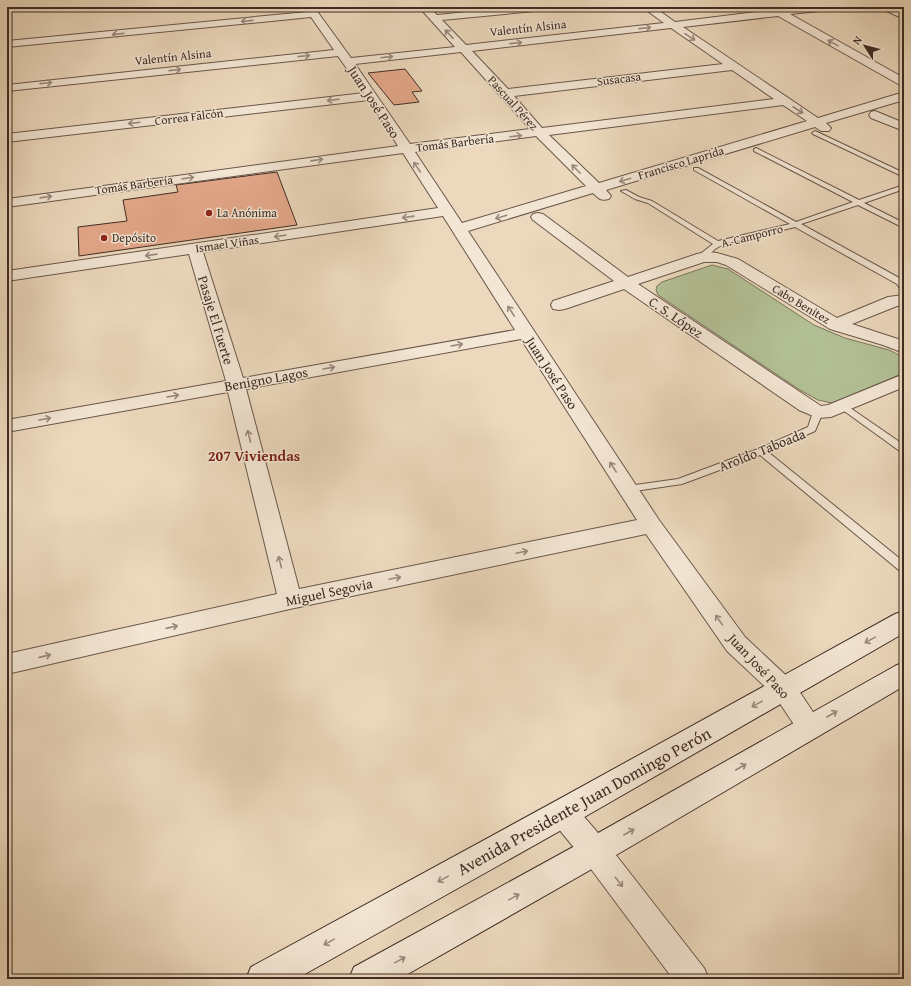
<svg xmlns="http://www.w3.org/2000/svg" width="911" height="986" font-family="'Gentium Book Plus',serif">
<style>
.green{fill:#b3c095;stroke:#79765d}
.building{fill:#e4a88a;stroke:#3f2c25}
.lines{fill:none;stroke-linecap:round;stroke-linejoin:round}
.service-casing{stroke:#6a574b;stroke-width:2}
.minor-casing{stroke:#6a574b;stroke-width:2}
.secondary-casing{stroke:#3f2c25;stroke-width:2}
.service{fill:#f3e6d4;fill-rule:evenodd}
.minor{fill:#f3e6d4;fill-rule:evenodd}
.secondary{fill:#f3e6d4;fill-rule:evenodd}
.oneway{stroke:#99897c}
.poi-dot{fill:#8f2418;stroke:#f3e6d4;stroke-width:1.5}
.labels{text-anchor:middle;stroke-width:3;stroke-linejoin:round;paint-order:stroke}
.far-street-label{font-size:12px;fill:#3f2c25;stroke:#f3e6d4}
.far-poi-label{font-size:12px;fill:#3f2c25;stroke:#f3e6d4;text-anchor:start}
.street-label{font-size:14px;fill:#3f2c25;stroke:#f3e6d4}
.neighbourhood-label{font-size:15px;font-weight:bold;fill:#7a1f14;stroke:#f3e6d4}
.near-street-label{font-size:17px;fill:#3f2c25;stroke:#f3e6d4}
</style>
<rect width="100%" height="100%" fill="#ecd9bd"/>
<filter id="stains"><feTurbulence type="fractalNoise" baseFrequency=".005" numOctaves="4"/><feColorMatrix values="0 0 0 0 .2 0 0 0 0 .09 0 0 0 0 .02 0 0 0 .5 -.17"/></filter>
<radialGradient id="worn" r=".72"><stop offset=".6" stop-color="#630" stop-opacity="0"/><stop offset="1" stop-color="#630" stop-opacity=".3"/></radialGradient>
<!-- green -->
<path class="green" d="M 712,265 L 728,269 L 814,325 L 845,338 L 889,350 L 903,357 L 904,358 L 904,373 L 832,403 L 818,400 L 800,390 L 658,295 L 656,290 L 657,286 L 662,282 Z"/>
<!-- building -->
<path class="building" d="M 405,69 L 422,91 L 412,92 L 419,102 L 394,105 L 368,73 Z
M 277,172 L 297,225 L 79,256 L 78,227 L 127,221 L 123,200 L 178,192 L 176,185 Z"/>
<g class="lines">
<!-- service casing -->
<g class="service-casing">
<path id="service" d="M 815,131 L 904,173 L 904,177 L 813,134 L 812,133 Z
M 756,148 L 859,200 L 904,185 L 904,189 L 864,203 L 904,223 L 904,228 L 858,205 L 801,224 L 903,280 L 904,290 L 901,290 L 897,284 L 795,227 L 724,244 L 715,249 L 705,259 L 699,259 L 699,255 L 713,244 L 648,203 L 635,199 L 621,191 L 626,190 L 639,197 L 652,201 L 718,241 L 790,224 L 694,170 L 694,168 L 698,168 L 796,222 L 853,202 L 754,151 L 754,149 Z
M 843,403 L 904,445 L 904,453 L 901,452 L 840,408 L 838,406 L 840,404 Z
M 818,409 L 823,412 L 815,431 L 768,452 L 904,562 L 904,572 L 900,571 L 760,455 L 682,484 L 628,492 L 623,489 L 628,486 L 678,479 L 758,449 L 808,427 L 813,412 Z"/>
</g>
<!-- minor casing -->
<g class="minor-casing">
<path id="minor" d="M 304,7 L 314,7 L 351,58 L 455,47 L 419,7 L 429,7 L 437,15 L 515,7 L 550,7 L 545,10 L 442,20 L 466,45 L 664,23 L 642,7 L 654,7 L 675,22 L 772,10 L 777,8 L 781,9 L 803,7 L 834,7 L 829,10 L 790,14 L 904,78 L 904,86 L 900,85 L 778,16 L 683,27 L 818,118 L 904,92 L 904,100 L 826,123 L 831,128 L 829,131 L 821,131 L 815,127 L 606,190 L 611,196 L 609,199 C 601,201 599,199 593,193 L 468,231 L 659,520 L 745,637 L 793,682 L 823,727 L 819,735 L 810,738 L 801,735 L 775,696 L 727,651 L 646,534 L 290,609 L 7,674 L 7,654 L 277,594 L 228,392 L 7,432 L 7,420 L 226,381 L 189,254 L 7,281 L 7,271 L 438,208 L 403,153 L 7,207 L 7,199 L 398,146 L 369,100 L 7,142 L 7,134 L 364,93 L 338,56 L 7,91 L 7,85 L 334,50 L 311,17 L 7,47 L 7,41 L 307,12 ZM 671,28 L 723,64 L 508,89 L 472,51 ZM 461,52 L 530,129 L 410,144 L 355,64 ZM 732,70 L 774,99 L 542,128 L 514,96 ZM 783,105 L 807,121 L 599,183 L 549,135 ZM 536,136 L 586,186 L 462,223 L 415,152 ZM 443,216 L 515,330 L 243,378 L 203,252 ZM 521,339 L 637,520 L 299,589 L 246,389 Z
M 880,7 L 893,7 L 904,12 L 904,19 L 882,9 Z
M 875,111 L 904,123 L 904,131 L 871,118 L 869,115 L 871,112 Z
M 538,213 L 543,214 L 628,277 L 697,254 L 706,252 L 717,253 L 738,259 L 837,318 L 888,297 L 904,295 L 904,305 L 897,306 L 852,324 L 904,341 L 904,353 L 883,345 L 830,329 L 726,265 L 717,262 L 704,262 L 638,284 L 821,406 L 828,405 L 904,374 L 904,387 L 831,417 L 818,418 L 799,410 L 624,289 L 565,309 L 559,310 L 553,309 L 551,305 L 553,301 L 614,281 L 533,220 L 531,217 L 533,214 Z
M 563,800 L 573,804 L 605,841 L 704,968 L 709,979 L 673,979 L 585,861 L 553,822 L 549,813 L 553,804 Z"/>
</g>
<!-- secondary casing -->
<g class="secondary-casing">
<path id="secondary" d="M 904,611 L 904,633 L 574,823 L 296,979 L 246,979 L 251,967 L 552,803 L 895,614 Z
M 904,662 L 904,686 L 606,861 L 399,979 L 349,979 L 354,967 L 584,841 L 895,666 Z"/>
</g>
<!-- service -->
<use href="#service" class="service"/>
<!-- minor -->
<use href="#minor" class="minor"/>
<!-- secondary -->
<use href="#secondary" class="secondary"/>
</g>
<!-- one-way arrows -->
<defs><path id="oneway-shaft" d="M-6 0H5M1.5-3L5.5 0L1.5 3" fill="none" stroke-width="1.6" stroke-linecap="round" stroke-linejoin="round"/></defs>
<g class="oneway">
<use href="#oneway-shaft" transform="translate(247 21) rotate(174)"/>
<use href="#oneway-shaft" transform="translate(645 28) rotate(-6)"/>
<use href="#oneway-shaft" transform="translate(118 34) rotate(174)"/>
<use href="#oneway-shaft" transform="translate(449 34) rotate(-133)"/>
<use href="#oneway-shaft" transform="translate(690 37) rotate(34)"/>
<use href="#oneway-shaft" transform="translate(516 43) rotate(-6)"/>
<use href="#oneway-shaft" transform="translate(833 43) rotate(-151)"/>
<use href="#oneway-shaft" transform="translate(304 56) rotate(-6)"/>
<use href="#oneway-shaft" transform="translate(387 57) rotate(-7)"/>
<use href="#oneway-shaft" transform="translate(175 70) rotate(-6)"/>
<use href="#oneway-shaft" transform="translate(46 83) rotate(-6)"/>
<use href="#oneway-shaft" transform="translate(333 100) rotate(173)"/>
<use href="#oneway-shaft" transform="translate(798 110) rotate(33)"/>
<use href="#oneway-shaft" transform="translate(134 123) rotate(173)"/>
<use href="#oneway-shaft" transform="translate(516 136) rotate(-7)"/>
<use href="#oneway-shaft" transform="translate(317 160) rotate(-8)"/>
<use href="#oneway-shaft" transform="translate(417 167) rotate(-124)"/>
<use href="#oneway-shaft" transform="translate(576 169) rotate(-135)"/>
<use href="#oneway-shaft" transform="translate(188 178) rotate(-8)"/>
<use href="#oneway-shaft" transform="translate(625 180) rotate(163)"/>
<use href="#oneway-shaft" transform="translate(46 197) rotate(-8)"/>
<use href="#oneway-shaft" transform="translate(408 217) rotate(172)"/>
<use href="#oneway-shaft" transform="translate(501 217) rotate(163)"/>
<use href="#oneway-shaft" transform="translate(280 236) rotate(172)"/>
<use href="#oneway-shaft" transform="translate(151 255) rotate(172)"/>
<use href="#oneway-shaft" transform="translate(511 311) rotate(-123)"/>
<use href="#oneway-shaft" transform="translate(457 345) rotate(-10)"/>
<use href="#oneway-shaft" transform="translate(329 368) rotate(-10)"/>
<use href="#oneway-shaft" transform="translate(173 396) rotate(-10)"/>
<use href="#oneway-shaft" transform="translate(45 419) rotate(-10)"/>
<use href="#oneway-shaft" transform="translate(249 436) rotate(-104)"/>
<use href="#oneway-shaft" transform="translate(613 467) rotate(-123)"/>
<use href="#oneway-shaft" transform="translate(522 552) rotate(-12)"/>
<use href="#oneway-shaft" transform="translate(280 562) rotate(-104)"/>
<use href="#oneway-shaft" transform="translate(395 578) rotate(-12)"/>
<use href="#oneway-shaft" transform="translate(719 620) rotate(-125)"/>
<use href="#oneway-shaft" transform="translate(172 627) rotate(-13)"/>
<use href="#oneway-shaft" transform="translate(870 640) rotate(151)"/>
<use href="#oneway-shaft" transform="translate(45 656) rotate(-13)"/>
<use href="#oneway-shaft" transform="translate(757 704) rotate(151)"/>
<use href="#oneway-shaft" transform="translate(832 714) rotate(-30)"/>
<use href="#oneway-shaft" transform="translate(741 767) rotate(-30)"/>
<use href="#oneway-shaft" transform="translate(629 832) rotate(-30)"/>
<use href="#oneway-shaft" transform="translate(443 879) rotate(151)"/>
<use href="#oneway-shaft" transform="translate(619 882) rotate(52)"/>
<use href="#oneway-shaft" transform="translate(514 897) rotate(-29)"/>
<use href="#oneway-shaft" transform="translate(329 942) rotate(151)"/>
<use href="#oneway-shaft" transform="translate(400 960) rotate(-29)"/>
</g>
<!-- markers -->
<g class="poi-dot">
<circle cx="209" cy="213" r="4"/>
<circle cx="104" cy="238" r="4"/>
</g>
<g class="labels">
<!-- far-street labels -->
<g class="far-street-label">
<text transform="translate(528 28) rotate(-6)" y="4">Valentín Alsina</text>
<text transform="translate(173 57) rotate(-6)" y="4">Valentín Alsina</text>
<text transform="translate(619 79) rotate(-7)" y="4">Susacasa</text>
<text transform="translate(513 103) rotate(48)" y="4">Pascual Pérez</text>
<text transform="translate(189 117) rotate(-7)" y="4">Correa Falcón</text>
<text transform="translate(455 143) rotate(-7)" y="4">Tomás Barbería</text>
<text transform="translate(681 163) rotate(-17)" y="4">Francisco Laprida</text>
<text transform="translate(134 185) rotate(-8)" y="4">Tomás Barbería</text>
<text transform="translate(752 236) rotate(-14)" y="4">A. Camporro</text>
<text transform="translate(227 244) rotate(-8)" y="4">Ismael Viñas</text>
<text transform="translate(801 304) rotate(31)" y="4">Cabo Benitez</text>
</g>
<!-- far-poi labels -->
<g class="far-poi-label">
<text x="217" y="217">La Anónima</text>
<text x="112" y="242">Depósito</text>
</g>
<!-- street labels -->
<g class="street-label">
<text transform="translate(374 102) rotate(57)" y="5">Juan José Paso</text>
<text transform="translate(676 317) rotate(34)" y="5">C. S. López</text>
<text transform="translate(216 320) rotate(73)" y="5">Pasaje El Fuerte</text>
<text transform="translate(552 373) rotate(57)" y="5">Juan José Paso</text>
<text transform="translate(266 379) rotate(-10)" y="5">Benigno Lagos</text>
<text transform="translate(762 450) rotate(-22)" y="5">Aroldo Taboada</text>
<text transform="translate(329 592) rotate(-12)" y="5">Miguel Segovia</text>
<text transform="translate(759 666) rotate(47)" y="5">Juan José Paso</text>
</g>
<!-- neighbourhood labels -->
<g class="neighbourhood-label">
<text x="254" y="461">207 Viviendas</text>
</g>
<!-- near-street labels -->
<g class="near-street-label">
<text transform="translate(584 801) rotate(-29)" y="6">Avenida Presidente Juan Domingo Perón</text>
</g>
</g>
<!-- margin -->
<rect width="911" height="986" fill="none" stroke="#ecd9bd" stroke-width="24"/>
<rect x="8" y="8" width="895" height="970" fill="none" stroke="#3f2c25" stroke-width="2"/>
<rect x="12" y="12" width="887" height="962" fill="none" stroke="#3f2c25"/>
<!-- north arrow -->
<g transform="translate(865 46) rotate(306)" stroke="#f3e6d4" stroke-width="3" paint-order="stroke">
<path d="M0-3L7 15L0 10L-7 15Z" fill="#3f2c25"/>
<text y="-6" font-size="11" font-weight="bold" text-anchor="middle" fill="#3f2c25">N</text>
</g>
<rect width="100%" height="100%" filter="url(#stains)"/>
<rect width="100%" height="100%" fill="url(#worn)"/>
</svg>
